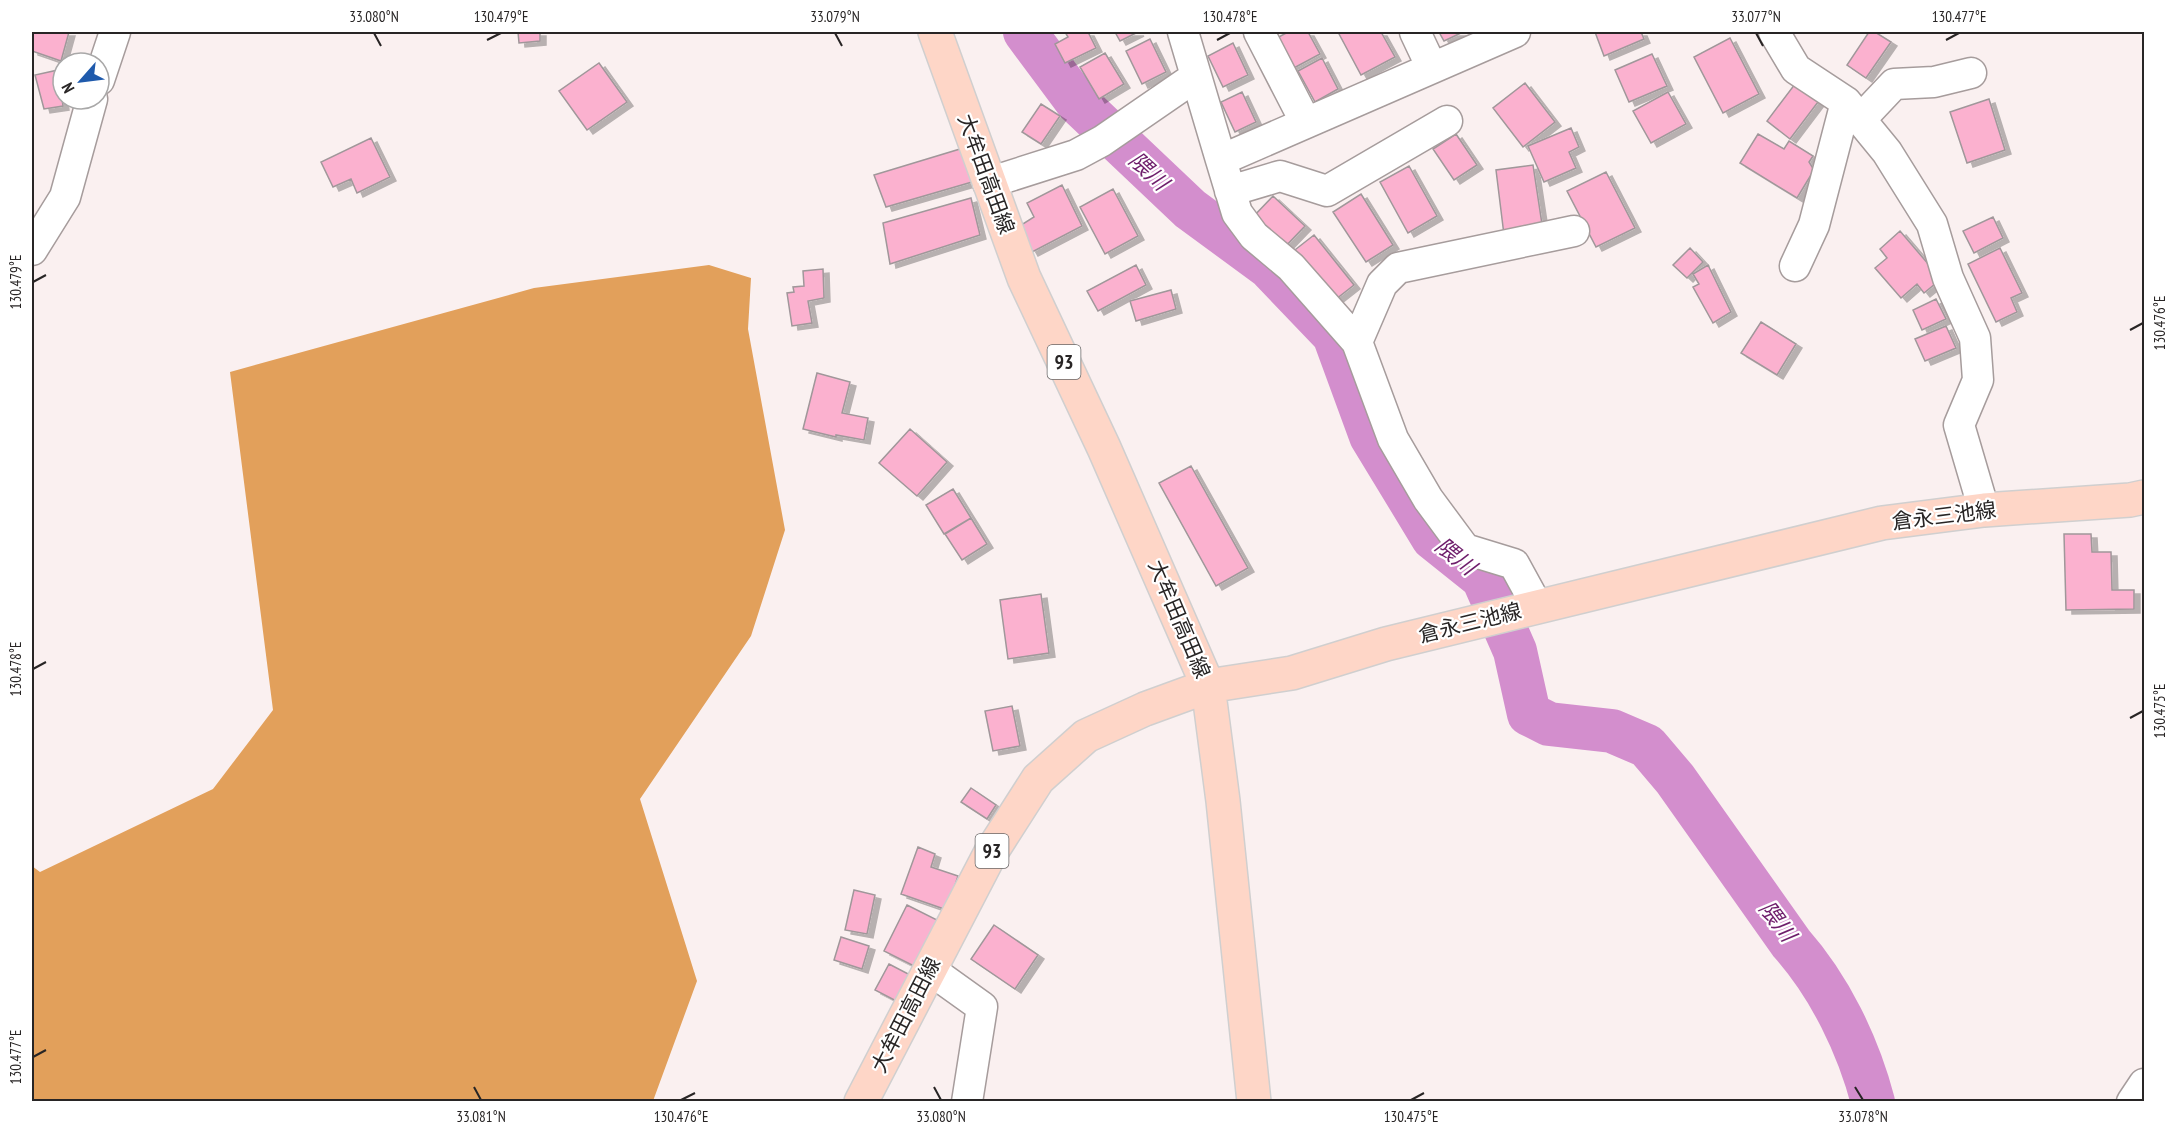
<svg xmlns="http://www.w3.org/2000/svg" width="2176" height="1133" font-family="'PT Sans Narrow','Noto Sans JP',sans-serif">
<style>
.forest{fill:#e2a05b}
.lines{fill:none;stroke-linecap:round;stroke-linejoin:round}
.river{stroke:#d38ecd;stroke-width:44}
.building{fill:#fbb1cf;stroke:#a0979a;stroke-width:1.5;filter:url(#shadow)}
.minor-casing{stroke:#a69c9c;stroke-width:33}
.major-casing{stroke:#d0cfcf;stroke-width:36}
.minor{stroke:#fff;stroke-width:30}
.major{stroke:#fed6c7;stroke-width:33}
.ticks{fill:none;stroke:#282525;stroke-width:2}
.labels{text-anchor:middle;stroke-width:4.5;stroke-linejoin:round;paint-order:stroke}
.shield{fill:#fff;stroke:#686666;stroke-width:1.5}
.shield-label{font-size:20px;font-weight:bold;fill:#282525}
.street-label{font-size:21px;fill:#282525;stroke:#fff}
.water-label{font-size:22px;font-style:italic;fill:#6e1d6b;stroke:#fff}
.neatline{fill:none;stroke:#282525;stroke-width:2}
.ticks-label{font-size:15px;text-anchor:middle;fill:#282525}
</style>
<defs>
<filter id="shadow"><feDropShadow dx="6" dy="4" stdDeviation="0" flood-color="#0004"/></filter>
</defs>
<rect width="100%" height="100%" fill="#faf0f0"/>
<!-- forest -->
<path class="forest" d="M 709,265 L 751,278 L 748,329 L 785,530 L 751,636 L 640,799 L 697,981 L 653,1101 L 32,1101 L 32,866 L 40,872 L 213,789 L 273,710 L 230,372 L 534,288 Z"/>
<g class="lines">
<!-- river -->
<path class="river" d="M 1025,32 L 1077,102 L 1190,209 L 1269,267 L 1334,335 L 1371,436 L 1433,538 L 1483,578 L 1515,651 L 1529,714 L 1549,724 L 1612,731 L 1647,746 L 1675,779 L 1791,943 C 1830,987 1858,1045 1873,1102"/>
</g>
<!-- building -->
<path class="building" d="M 32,32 L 69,32 L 61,61 L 32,51 Z
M 518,32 L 540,32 L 540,41 L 519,43 Z
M 1065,32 L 1088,32 L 1096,48 L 1065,63 L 1055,44 L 1068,37 Z
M 1115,32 L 1138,32 L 1120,41 Z
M 1288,32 L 1308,32 L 1320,54 L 1292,69 L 1275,39 Z
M 1338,32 L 1381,32 L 1395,57 L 1361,75 Z
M 1439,32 L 1463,32 L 1444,41 Z
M 1595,32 L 1641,32 L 1644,39 L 1604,56 Z
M 1869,32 L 1875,32 L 1891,42 L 1866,78 L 1847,65 Z
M 1730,38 L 1759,94 L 1723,113 L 1694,57 Z
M 1150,39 L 1166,72 L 1142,84 L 1126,51 Z
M 1233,43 L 1248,75 L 1223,87 L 1208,56 Z
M 1105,53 L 1124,84 L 1099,99 L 1080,67 Z
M 1652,54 L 1667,86 L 1629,102 L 1615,70 Z
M 1322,58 L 1338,89 L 1315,102 L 1298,71 Z
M 599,63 L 627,102 L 587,130 L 559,91 Z
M 58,70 L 63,106 L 44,109 L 35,75 Z
M 1525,83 L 1555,122 L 1523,147 L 1493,108 Z
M 1795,84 L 1818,102 L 1790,139 L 1767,121 Z
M 1242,92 L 1256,122 L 1235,132 L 1221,102 Z
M 1668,92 L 1686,124 L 1651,143 L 1633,111 Z
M 1989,99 L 2005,150 L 1967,163 L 1950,112 Z
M 1041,104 L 1060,116 L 1041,144 L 1022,132 Z
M 1571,128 L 1579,147 L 1569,152 L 1576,168 L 1544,182 L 1528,146 Z
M 1456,134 L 1477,165 L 1454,180 L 1433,149 Z
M 1758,134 L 1784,149 L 1789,141 L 1813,156 L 1809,162 L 1814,170 L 1797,198 L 1740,163 Z
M 371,138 L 390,177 L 357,193 L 351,179 L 333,187 L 321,162 Z
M 960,149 L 972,182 L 886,207 L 874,175 Z
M 1533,165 L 1543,231 L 1504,235 L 1496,170 Z
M 1409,166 L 1437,216 L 1408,233 L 1380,182 Z
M 1606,172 L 1635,228 L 1596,247 L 1567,191 Z
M 1062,185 L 1082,226 L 1032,252 L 1018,227 L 1034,217 L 1027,203 Z
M 1113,189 L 1138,236 L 1105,254 L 1080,207 Z
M 1361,194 L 1393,245 L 1366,262 L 1333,212 Z
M 1273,196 L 1305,226 L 1282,250 L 1251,219 Z
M 971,198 L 980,235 L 890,264 L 883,223 Z
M 1993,217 L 2003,238 L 1974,253 L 1963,231 Z
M 1900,231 L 1941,279 L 1924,293 L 1917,284 L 1901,298 L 1875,268 L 1887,258 L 1880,249 Z
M 1314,235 L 1354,285 L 1331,303 L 1291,253 Z
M 1690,248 L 1703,262 L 1687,278 L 1673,265 Z
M 2000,248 L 2022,293 L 2011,298 L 2017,312 L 1996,322 L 1968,264 Z
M 1136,265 L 1146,285 L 1098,311 L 1087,291 Z
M 1708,265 L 1731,312 L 1713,323 L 1693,287 L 1699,284 L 1693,274 Z
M 823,269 L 824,298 L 808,301 L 812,323 L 792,326 L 787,293 L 794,292 L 793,287 L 804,286 L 803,271 Z
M 1171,290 L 1176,309 L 1136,321 L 1130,301 Z
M 1936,299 L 1946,319 L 1922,330 L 1913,310 Z
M 1761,322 L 1796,344 L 1777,375 L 1741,353 Z
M 1946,326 L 1956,348 L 1925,361 L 1915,339 Z
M 817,373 L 850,382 L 842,413 L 868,418 L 864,440 L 836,435 L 836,437 L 803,429 Z
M 910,429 L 947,462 L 917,496 L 879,463 Z
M 1191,466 L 1248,568 L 1216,586 L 1159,483 Z
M 953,489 L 971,518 L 944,534 L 926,505 Z
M 971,518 L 987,544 L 962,560 L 945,534 Z
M 2064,534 L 2091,534 L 2092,552 L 2111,552 L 2112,590 L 2134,590 L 2134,609 L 2066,610 Z
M 1041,594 L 1049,653 L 1008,659 L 1000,600 Z
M 1012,706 L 1020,746 L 993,751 L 985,711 Z
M 971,788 L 996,805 L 987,819 L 961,802 Z
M 918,847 L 935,854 L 931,867 L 958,876 L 947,910 L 901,894 Z
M 854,890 L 875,895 L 867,934 L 845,930 Z
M 907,905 L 941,922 L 918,968 L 884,951 Z
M 994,925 L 1038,955 L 1015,989 L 971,959 Z
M 841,937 L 869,946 L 862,969 L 834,960 Z
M 889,964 L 916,978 L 902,1004 L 875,990 Z"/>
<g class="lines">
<!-- minor casing -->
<g class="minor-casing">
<path id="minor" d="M 1183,32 L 1221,160 L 1515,32
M 1259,32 L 1306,123
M 1415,32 L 1432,68
M 1774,32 L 1796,69 L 1846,102 L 1887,152 L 1932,224 L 1948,278 L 1975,338 L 1978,380 L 1959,425 L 1984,510
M 99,80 L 115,32
M 1860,120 L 1894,84 L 1934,82 L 1971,73
M 1221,160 L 1237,213 L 1254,236 L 1291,267 L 1357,342 L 1393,439 L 1428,499 L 1465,549 L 1514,564 L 1537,606
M 988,183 L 1076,155 L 1102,141 L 1195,77
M 1230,191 L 1280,176 L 1327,191 L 1447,121
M 32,250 L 65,197 L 92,99
M 1795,266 L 1814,225 L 1846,102
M 1357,342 L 1382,284 L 1398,268 L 1574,231
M 929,969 L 982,1007 L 967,1102
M 2132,1102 L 2144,1084"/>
</g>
<!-- major casing -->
<g class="major-casing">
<path id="major" d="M 935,32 L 1024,278 L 1104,448 L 1208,686 L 1223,801 L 1254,1102
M 861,1102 L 990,854 L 1038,779 L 1086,736 L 1145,709 L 1208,686 L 1292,673 L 1386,644 L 1882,523 L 1984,510 L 2130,500 L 2144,497"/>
</g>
<!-- minor -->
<use href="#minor" class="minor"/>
<!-- major -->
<use href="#major" class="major"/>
</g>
<!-- ticks -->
<path class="ticks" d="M 374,33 L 381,46M 835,33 L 842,46M 1756,33 L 1763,46M 487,40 L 501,33M 1217,40 L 1230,33M 1946,40 L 1959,33M 33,282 L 46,275M 2130,330 L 2143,323M 33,669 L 46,662M 2130,718 L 2143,711M 33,1057 L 46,1050M 474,1087 L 481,1100M 934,1087 L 941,1100M 1855,1087 L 1863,1100M 681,1100 L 695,1093M 1411,1100 L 1424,1093"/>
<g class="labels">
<!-- shield labels -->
<g class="shield">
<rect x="1047.5" y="345" width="33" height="34" rx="4.5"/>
<rect x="975.5" y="834" width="33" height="34" rx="4.5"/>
</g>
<g class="shield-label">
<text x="1064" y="369">93</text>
<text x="992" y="858">93</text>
</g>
<!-- street labels -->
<g class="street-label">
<text transform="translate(986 174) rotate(70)" y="7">大牟田高田線</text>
<text transform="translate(1944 516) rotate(-7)" y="7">倉永三池線</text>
<text transform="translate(1179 619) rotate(67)" y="7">大牟田高田線</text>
<text transform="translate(1470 623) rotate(-14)" y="7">倉永三池線</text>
<text transform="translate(906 1015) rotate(-63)" y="7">大牟田高田線</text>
</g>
<!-- water labels -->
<g class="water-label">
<text transform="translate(1149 171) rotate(43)" y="8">隈川</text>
<text transform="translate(1456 556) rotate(39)" y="8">隈川</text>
<text transform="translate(1778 921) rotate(53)" y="8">隈川</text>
</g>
</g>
<!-- border -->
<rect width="2176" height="1133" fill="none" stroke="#ffffff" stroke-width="66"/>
<!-- north arrow -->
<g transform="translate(81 81) rotate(242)"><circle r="28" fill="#ffffff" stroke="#a9a8a8" stroke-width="1.5"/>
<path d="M0-4.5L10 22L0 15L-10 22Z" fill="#1f5aac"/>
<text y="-9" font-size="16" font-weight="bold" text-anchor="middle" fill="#282525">N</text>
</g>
<rect x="33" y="33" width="2110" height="1067" class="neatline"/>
<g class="ticks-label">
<text x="374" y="22">33.080°N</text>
<text x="501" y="22">130.479°E</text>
<text x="835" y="22">33.079°N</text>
<text x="1230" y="22">130.478°E</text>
<text x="1756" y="22">33.077°N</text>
<text x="1959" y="22">130.477°E</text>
<text transform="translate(16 282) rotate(-90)" y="5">130.479°E</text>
<text transform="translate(2160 323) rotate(-90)" y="5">130.476°E</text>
<text transform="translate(16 669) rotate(-90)" y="5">130.478°E</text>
<text transform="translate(2160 711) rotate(-90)" y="5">130.475°E</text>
<text transform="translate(16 1057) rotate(-90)" y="5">130.477°E</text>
<text x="481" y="1122">33.081°N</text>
<text x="681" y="1122">130.476°E</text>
<text x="941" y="1122">33.080°N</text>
<text x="1411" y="1122">130.475°E</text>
<text x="1863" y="1122">33.078°N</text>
</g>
</svg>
